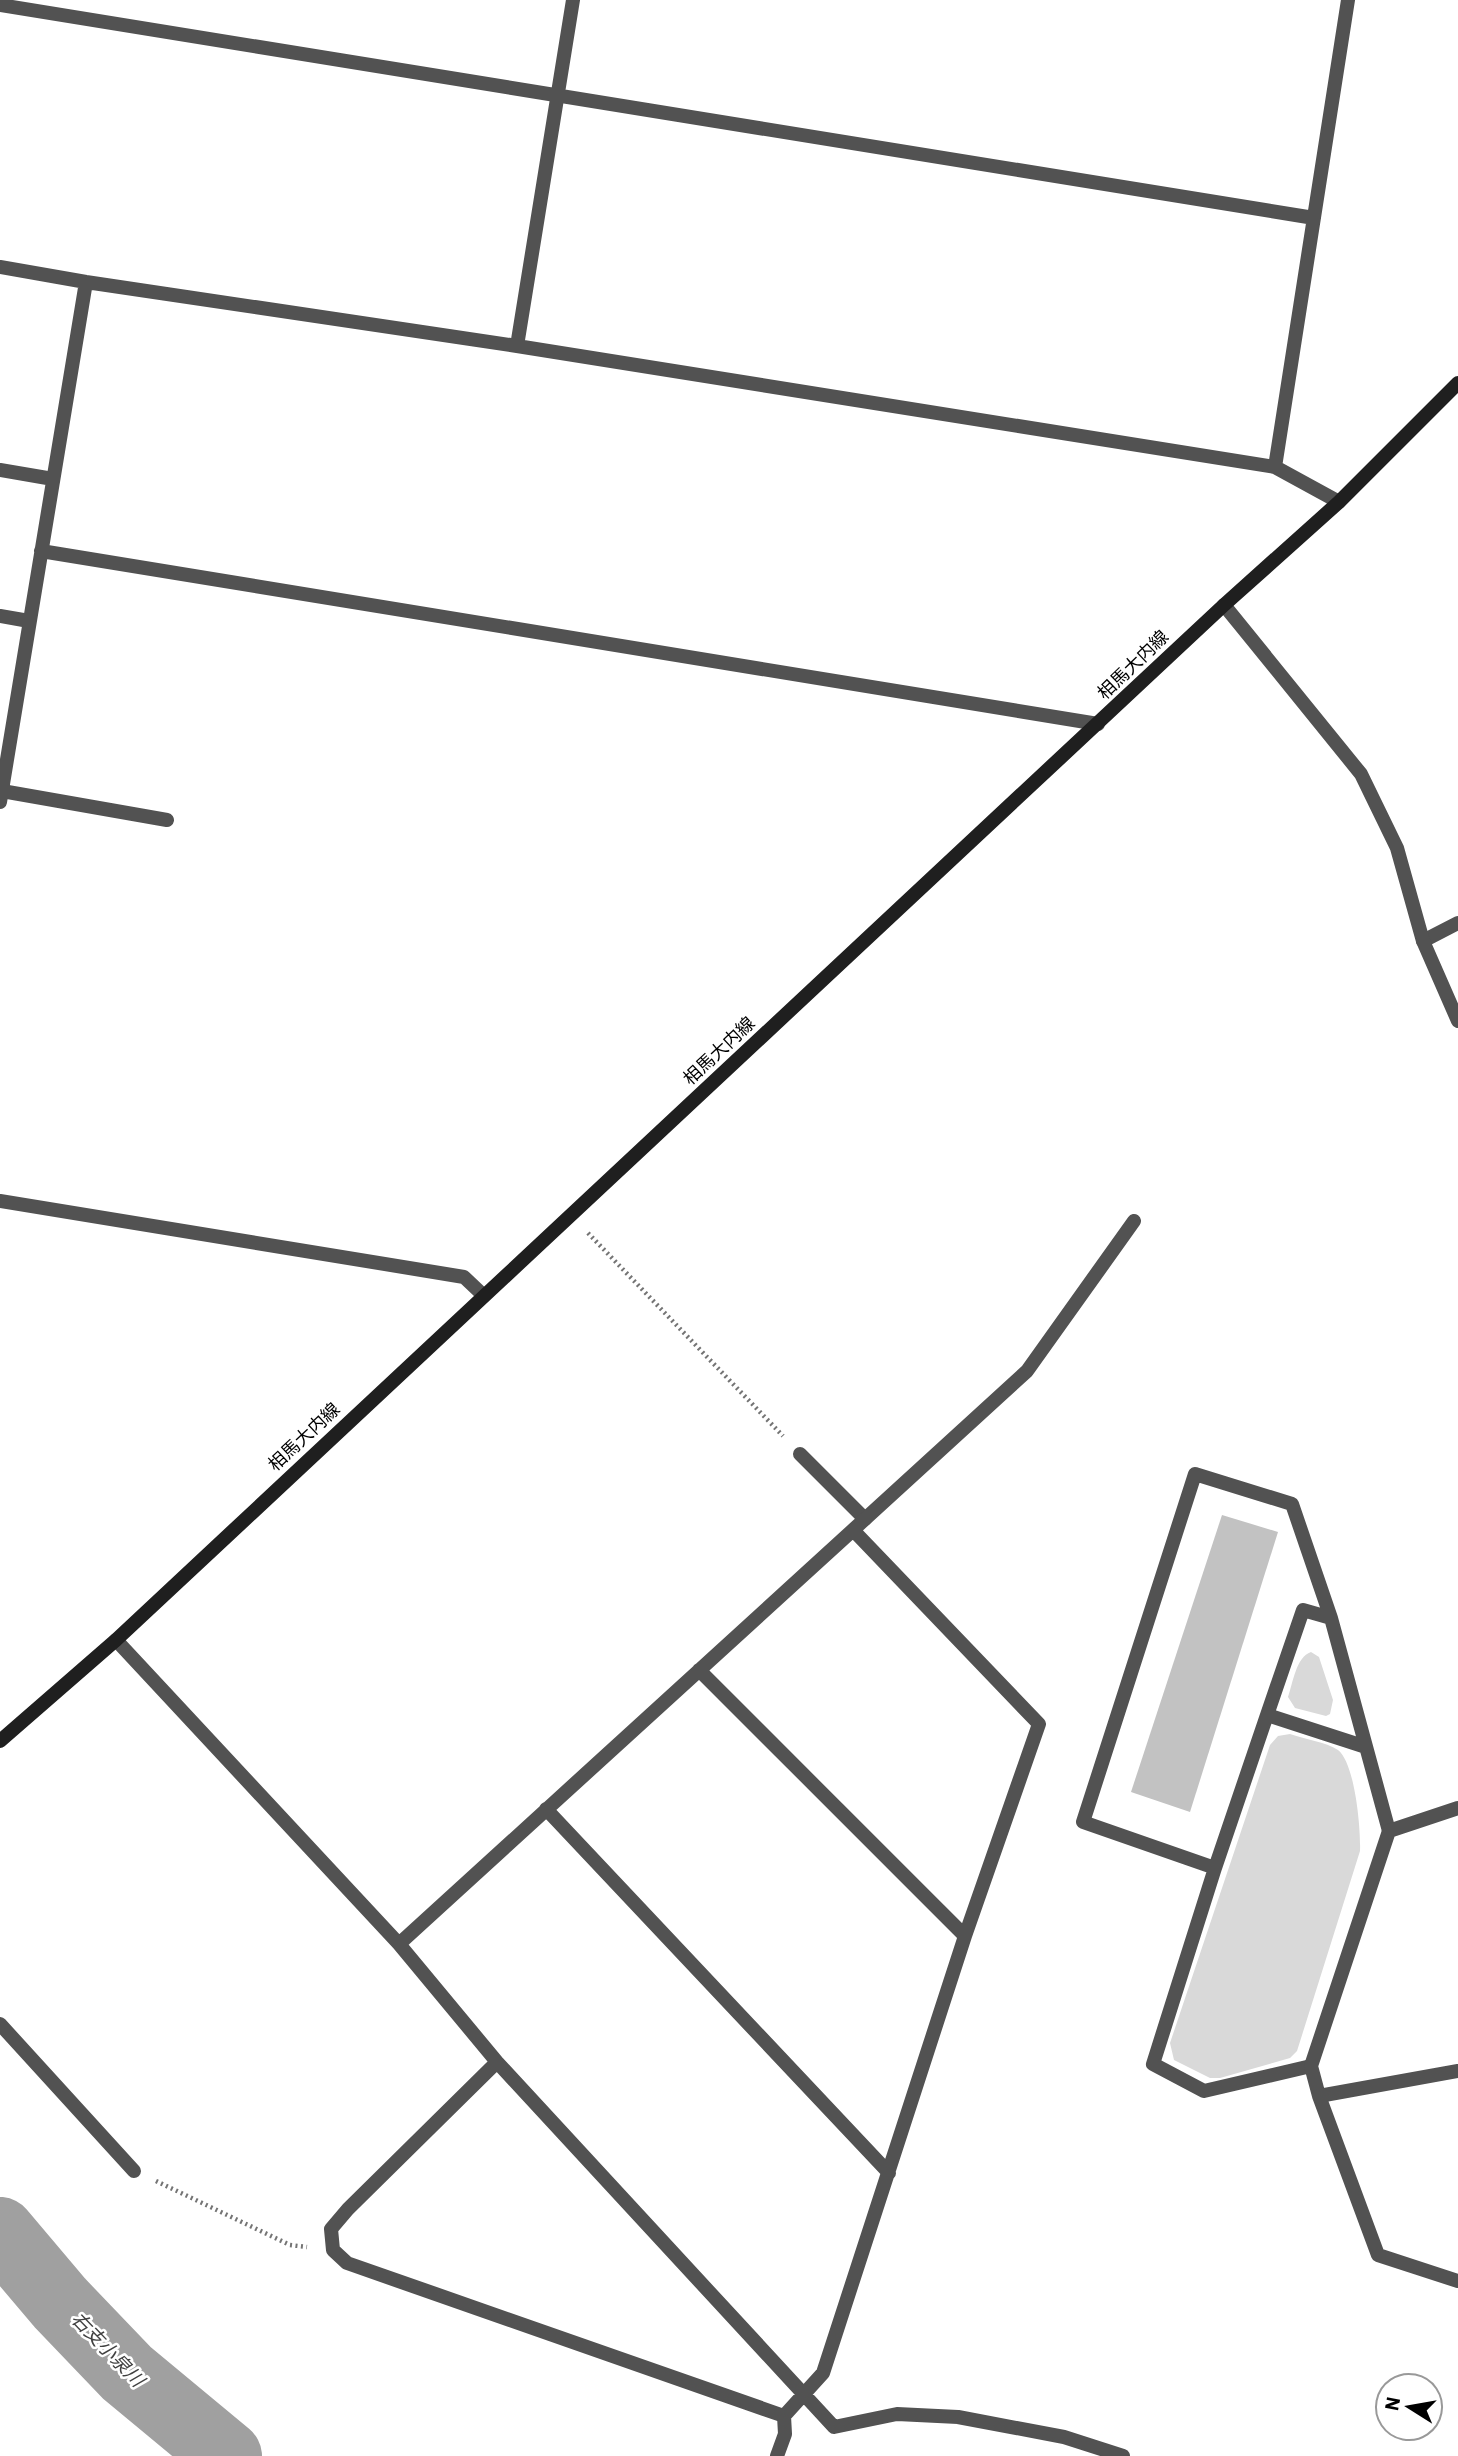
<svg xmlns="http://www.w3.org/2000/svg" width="1458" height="2456" font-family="'IBM Plex Sans','Noto Sans JP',sans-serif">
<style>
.green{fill:#d9d9d9}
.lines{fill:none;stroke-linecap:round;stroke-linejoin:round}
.river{stroke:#a0a0a0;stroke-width:70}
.building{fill:#c2c2c2}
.path{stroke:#747474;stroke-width:4.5;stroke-dasharray:2 3.5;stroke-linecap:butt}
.service{stroke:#525252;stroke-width:14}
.minor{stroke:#525252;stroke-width:14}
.tertiary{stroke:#525252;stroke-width:14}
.secondary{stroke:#1f1f1f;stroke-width:14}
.labels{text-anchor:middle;stroke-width:5;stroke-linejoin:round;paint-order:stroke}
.street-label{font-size:18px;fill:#000;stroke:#fff}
.water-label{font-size:19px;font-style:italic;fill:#414141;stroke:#fff}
</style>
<rect width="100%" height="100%" fill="#fff"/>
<!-- green -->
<path class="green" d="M 1311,1652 L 1319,1657 L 1333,1700 L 1330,1714 L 1326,1716 L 1295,1708 L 1288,1697 C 1293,1683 1296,1657 1311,1652 Z
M 1290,1734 C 1304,1739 1326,1742 1338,1750 C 1355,1763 1361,1829 1360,1851 L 1297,2051 L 1290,2058 L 1220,2078 L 1210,2078 L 1174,2060 L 1170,2043 L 1270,1745 L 1278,1736 Z"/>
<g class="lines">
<!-- river -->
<path class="river" d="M 0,2232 L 60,2303 L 127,2373 L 227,2456"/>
</g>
<!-- building -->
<path class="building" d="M 1222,1515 L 1278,1532 L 1190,1812 L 1131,1792 Z"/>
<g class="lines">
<!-- path -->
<path class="path" d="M 588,1233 L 783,1436
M 156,2181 L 290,2245 L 307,2247"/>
<!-- service -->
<path class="service" d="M 800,1454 L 865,1519
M 1267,1715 L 1303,1610 L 1331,1618
M 1215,1868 L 1267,1715 L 1366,1747
M 0,2024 L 134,2171
M 1311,2066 L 1204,2091 L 1153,2064 L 1215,1868 L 1083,1822 L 1195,1474 L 1292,1504 L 1331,1618 L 1389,1831"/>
<!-- minor -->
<path class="minor" d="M 0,5 L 1314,218
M 0,267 L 86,282 L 517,346 L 1275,467 L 1339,502
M 517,346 L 573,0
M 1275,467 L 1348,0
M 0,470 L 53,479
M 41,551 L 1098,724
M 0,616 L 29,621
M 2,791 L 167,820
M 0,802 L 86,282
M 1423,941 L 1458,923
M 0,1201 L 464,1277 L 483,1295
M 853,1530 L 1027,1371 L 1134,1221
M 116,1640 L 399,1944 L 497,2062 L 834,2427 L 897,2414 L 958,2417 L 1064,2437 L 1123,2456
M 699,1670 L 965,1936
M 546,1809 L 889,2173
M 399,1944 L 853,1530 L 1039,1724 L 965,1936 L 823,2373 L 784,2416 L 347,2263 L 333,2250 L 331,2229 L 348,2209 L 497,2062
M 1458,2071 L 1319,2096 L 1378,2255 L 1458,2281
M 1319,2096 L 1311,2066 L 1389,1831 L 1458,1808
M 777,2456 L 785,2434 L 784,2416"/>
<!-- tertiary -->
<path class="tertiary" d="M 1224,605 L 1361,774 L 1397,848 L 1423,941 L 1458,1021"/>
<!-- secondary -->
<path class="secondary" d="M 0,1741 L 116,1640 L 1224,605 L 1339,502 L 1458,383"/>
</g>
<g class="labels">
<!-- street labels -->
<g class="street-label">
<text transform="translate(1133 665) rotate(-44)" y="6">相馬大内線</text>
<text transform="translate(719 1051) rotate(-43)" y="6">相馬大内線</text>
<text transform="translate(304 1437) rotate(-43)" y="6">相馬大内線</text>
</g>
<!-- water labels -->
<g class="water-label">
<text transform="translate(108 2349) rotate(46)" y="7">右支小泉川</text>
</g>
</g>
<!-- north arrow -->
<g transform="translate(1409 2407) rotate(281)"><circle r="33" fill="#ffffff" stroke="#999999" stroke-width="2"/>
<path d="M0-5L12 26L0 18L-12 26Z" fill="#000000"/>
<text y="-10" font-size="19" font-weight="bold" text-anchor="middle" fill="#000000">N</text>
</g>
</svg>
